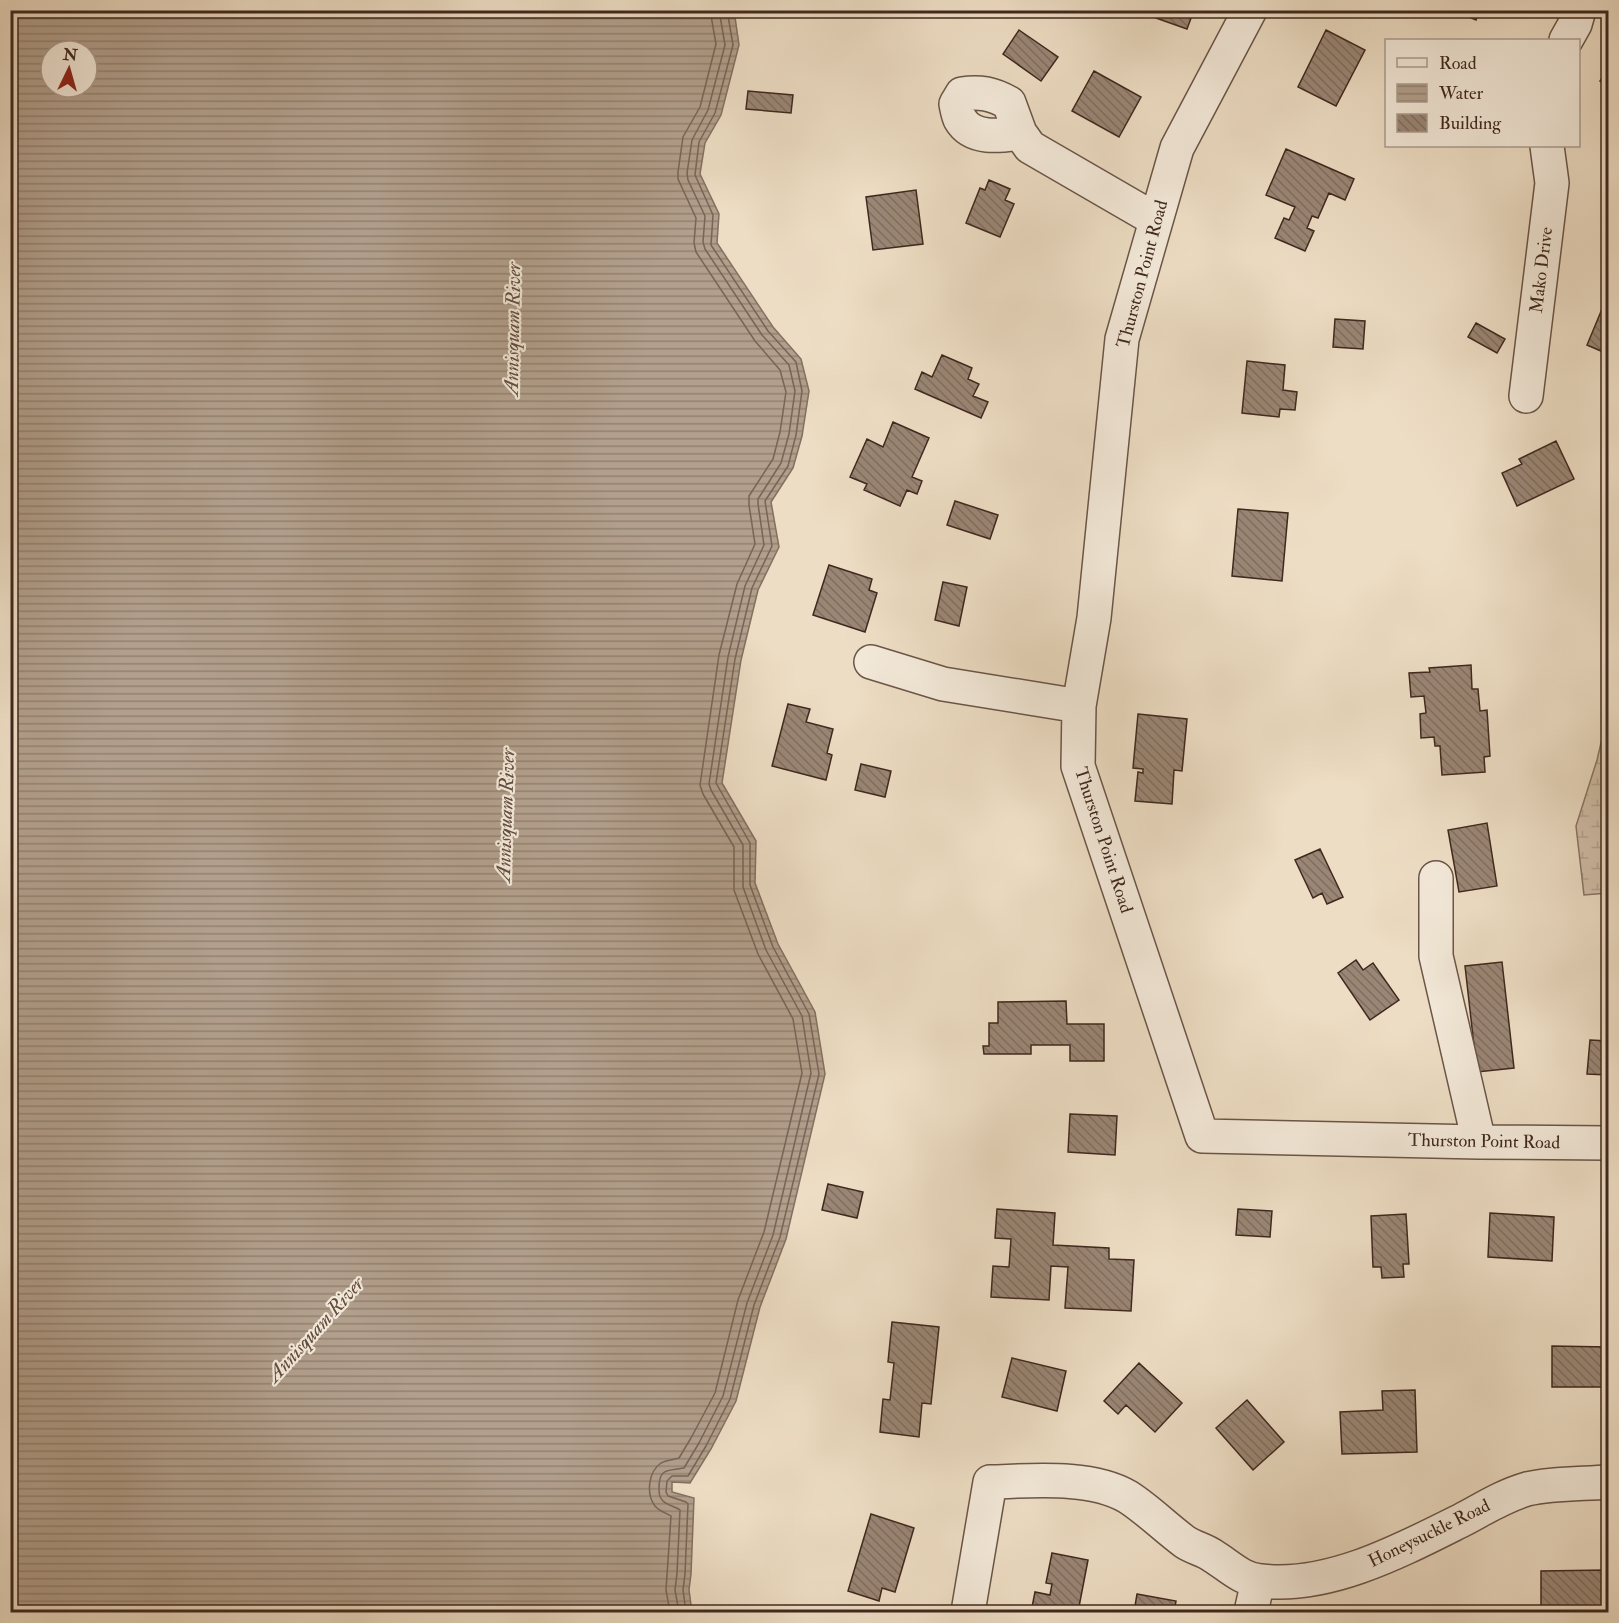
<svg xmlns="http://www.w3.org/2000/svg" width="1619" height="1623" font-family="'IM FELL Double Pica',serif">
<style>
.wetland{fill:url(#wetland-marsh);stroke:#887364;stroke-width:1.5}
.water{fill:url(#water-rules);stroke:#846f60;stroke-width:1.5;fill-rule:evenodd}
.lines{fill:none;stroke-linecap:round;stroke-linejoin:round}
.shore{stroke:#796456;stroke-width:1.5}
.building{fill:url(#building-back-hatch);stroke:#40281f;stroke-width:1.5}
.minor-casing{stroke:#6b5548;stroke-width:36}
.minor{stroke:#f3e9d9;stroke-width:33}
.labels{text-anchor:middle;stroke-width:4.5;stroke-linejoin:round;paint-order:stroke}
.street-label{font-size:18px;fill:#40281f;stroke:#f3e9d9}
.water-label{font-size:20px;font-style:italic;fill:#624c40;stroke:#f3e9d9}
</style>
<defs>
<pattern id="wetland-marsh" width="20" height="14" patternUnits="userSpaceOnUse" patternTransform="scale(1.5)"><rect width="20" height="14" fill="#d0bea8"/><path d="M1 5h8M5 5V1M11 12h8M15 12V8" fill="none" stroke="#b4a390"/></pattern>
<pattern id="water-rules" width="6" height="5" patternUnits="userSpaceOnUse" patternTransform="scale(1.5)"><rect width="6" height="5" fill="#b29f8c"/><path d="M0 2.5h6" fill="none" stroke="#928272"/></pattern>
<pattern id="building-back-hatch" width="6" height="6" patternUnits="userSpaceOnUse" patternTransform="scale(1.5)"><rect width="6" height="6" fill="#9a8675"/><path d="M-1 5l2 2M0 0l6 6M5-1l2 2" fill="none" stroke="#7f6e5f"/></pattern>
</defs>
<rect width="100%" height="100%" fill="#edddc4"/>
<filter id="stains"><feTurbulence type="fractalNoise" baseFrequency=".00333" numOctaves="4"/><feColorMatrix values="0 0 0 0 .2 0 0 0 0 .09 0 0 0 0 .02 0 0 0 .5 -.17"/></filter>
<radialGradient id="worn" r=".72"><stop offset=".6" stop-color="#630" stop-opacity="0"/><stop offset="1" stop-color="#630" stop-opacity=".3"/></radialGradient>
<!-- wetland -->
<path class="wetland" d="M 1608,713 L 1608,893 L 1584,895 L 1576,826 L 1597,760 Z"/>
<!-- water -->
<path class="water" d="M 11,10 L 731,10 L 735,17 L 739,45 L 721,115 L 705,143 L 700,174 L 719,214 L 717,243 L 773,327 L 801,359 L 809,391 L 802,436 L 793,468 L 771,502 L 779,547 L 758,590 L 741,660 L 722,783 L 756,841 L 755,883 L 778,944 L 815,1012 L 825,1074 L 786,1239 L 760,1307 L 736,1401 L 711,1449 L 690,1483 L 672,1482 L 672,1492 L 694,1498 L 691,1574 L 689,1590 L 692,1612 L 11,1612 ZM 51,51 L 87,51 L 87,87 L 51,87 Z"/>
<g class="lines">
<!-- shore -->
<path class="shore" d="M 670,1612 L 666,1590 L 671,1516 C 666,1513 659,1511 655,1506 C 646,1494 648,1472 661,1463 C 667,1460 673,1460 679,1458 L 691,1438 L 715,1393 L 738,1300 L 764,1232 L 802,1073 L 793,1019 L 758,954 L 734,890 L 734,847 L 703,794 L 700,785 L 719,655 L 737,584 L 755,544 L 749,505 L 749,496 L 773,459 L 780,432 L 786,392 L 780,370 L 755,341 L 696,252 L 694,243 L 696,218 L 678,179 L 678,172 L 683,137 L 700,107 L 716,44 L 710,10
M 679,1612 L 675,1590 L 677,1573 L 680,1510 C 675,1506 668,1506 663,1501 C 659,1497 659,1493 659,1488 C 659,1467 669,1471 684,1468 L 699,1443 L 723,1396 L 747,1303 L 773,1235 L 811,1073 L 802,1016 L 766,950 L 743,887 L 743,845 L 711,790 L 709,784 L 728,657 L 745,586 L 764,545 L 758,504 L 758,499 L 781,463 L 789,434 L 795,391 L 789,365 L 762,335 L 705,249 L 703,242 L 705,216 L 688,180 L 687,173 L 692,140 L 708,110 L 725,45 L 719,10
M 686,1612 L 683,1590 L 685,1574 L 688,1504 L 686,1502 L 668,1496 L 666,1492 L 667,1481 L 672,1476 L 688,1476 L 706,1446 L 730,1399 L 754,1305 L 780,1237 L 819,1074 L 809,1014 L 773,947 L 750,885 L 750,843 L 716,783 L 735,659 L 752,588 L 772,546 L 765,501 L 788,466 L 796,435 L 802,391 L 796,362 L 768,331 L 711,245 L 713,215 L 695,175 L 699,142 L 715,113 L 733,45 L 727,10"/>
</g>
<!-- building -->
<path class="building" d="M 1159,10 L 1194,10 L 1187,29 L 1156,18 Z
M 1453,10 L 1480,10 L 1476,20 Z
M 1019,30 L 1058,57 L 1041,81 L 1003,54 Z
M 1326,30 L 1365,50 L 1336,106 L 1298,87 Z
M 1608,69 L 1608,87 L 1600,81 Z
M 1094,71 L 1141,97 L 1119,137 L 1072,111 Z
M 748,91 L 793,95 L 791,113 L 746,109 Z
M 1286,149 L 1354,179 L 1345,200 L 1329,193 L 1318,218 L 1312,216 L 1307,228 L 1314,231 L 1305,251 L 1275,238 L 1284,218 L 1289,220 L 1295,207 L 1266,195 Z
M 989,180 L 1010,189 L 1005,200 L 1014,204 L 1000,237 L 966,223 L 980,188 L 985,190 Z
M 916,190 L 923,244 L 873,250 L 866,197 Z
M 1607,297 L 1608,297 L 1608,354 L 1587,345 Z
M 1335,319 L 1365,321 L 1363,349 L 1333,347 Z
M 1476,323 L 1505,339 L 1497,353 L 1468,337 Z
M 942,355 L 972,368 L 968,379 L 979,384 L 973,396 L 988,402 L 981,418 L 915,389 L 922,372 L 932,377 Z
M 1247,361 L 1285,365 L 1283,390 L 1297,392 L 1295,410 L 1280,409 L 1279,417 L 1242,413 Z
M 893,422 L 929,438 L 912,477 L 922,481 L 917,494 L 907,490 L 900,506 L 864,490 L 867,484 L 850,477 L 867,439 L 883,447 Z
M 1556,441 L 1574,479 L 1517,506 L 1502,473 L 1522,464 L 1519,459 Z
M 955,501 L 998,515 L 990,539 L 947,525 Z
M 1238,509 L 1288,513 L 1282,581 L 1232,576 Z
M 829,565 L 872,579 L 869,590 L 877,593 L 865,632 L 813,615 Z
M 943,582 L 967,587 L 959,626 L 935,620 Z
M 1471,665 L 1472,689 L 1478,689 L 1480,711 L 1487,710 L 1490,756 L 1484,757 L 1485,772 L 1442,775 L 1440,746 L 1435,746 L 1434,737 L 1421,738 L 1420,714 L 1426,713 L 1424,696 L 1411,697 L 1409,673 L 1430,672 L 1429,668 Z
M 788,704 L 810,709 L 806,722 L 833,729 L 827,753 L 832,755 L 826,780 L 772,766 Z
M 1138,714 L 1187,719 L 1182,771 L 1174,770 L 1172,804 L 1135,801 L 1138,772 L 1143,773 L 1143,769 L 1133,768 Z
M 861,764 L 891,771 L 885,797 L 855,790 Z
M 1487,823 L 1497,886 L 1459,892 L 1448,830 Z
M 1320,849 L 1343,897 L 1327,904 L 1322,893 L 1313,898 L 1295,860 Z
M 1356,960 L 1363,970 L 1373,963 L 1399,1000 L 1370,1020 L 1338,973 Z
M 1502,962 L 1514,1068 L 1477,1072 L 1465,966 Z
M 1066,1001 L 1067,1024 L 1104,1024 L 1104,1061 L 1070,1061 L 1070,1045 L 1031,1045 L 1031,1054 L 984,1054 L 983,1046 L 989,1046 L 989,1023 L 998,1023 L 998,1002 Z
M 1590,1040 L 1608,1041 L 1608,1075 L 1587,1074 Z
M 1070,1114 L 1117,1116 L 1115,1155 L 1068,1152 Z
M 828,1184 L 863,1192 L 857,1218 L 822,1210 Z
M 997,1209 L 1055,1213 L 1053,1245 L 1109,1248 L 1109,1259 L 1134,1260 L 1131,1311 L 1065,1308 L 1068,1267 L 1051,1266 L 1049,1300 L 991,1297 L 993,1266 L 1009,1267 L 1011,1239 L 995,1238 Z
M 1238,1209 L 1272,1211 L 1270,1237 L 1236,1235 Z
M 1490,1213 L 1554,1217 L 1552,1261 L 1488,1257 Z
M 1406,1214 L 1409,1264 L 1403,1264 L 1404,1277 L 1382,1278 L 1381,1267 L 1373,1267 L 1371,1216 Z
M 892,1322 L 939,1327 L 931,1404 L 922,1403 L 919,1437 L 880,1432 L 883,1399 L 890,1400 L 894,1363 L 888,1362 Z
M 1552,1346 L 1608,1347 L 1608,1387 L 1552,1387 Z
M 1012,1358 L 1066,1371 L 1057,1411 L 1002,1397 Z
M 1139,1363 L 1182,1403 L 1155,1432 L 1126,1405 L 1118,1414 L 1104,1401 Z
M 1415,1390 L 1417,1452 L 1342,1454 L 1340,1412 L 1383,1410 L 1382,1391 Z
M 1247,1400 L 1284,1442 L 1253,1470 L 1216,1428 Z
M 871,1514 L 914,1528 L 895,1592 L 882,1588 L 879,1601 L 848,1591 Z
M 1052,1553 L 1088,1560 L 1078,1612 L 1031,1612 L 1035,1592 L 1050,1595 L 1052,1584 L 1046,1583 Z
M 1606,1570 L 1607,1610 L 1541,1611 L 1541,1571 Z
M 1137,1594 L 1176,1601 L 1174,1612 L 1134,1612 Z"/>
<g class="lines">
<!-- minor casing -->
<g class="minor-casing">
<path id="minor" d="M 1250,10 L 1177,148 L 1122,339 L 1094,618 L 1079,706 L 1078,766 L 1202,1136 L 1479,1142 L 1608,1143
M 1566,40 L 1575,24 L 1579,10
M 1020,133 C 1000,136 972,140 960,119 C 958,115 957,109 956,104 L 962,94 C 980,91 993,94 1009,103 L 1020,133 L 1030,147 L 1156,220
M 1526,396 L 1552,183 L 1547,146
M 871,662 L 943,684 L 1079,706
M 1436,878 L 1436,956 L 1479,1142
M 968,1612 L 990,1482 C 1031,1481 1091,1475 1128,1497 C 1147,1509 1166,1528 1185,1542 C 1194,1548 1205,1550 1213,1556 C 1228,1565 1242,1580 1261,1581 C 1329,1589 1402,1550 1462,1520 C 1483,1509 1503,1496 1527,1489 C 1553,1483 1582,1484 1608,1482
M 1251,1612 L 1258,1581"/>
</g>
<!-- minor -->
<use href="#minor" class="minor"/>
</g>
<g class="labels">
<!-- street labels -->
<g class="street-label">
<text transform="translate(1541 270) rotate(-83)" y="6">Mako Drive</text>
<text transform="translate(1142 274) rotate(-75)" y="6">Thurston Point Road</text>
<text transform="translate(1104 840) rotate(72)" y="6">Thurston Point Road</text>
<text transform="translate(1484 1141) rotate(1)" y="6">Thurston Point Road</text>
<text transform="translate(1429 1533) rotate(-26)" y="6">Honeysuckle Road</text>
</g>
<!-- water labels -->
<g class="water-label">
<text transform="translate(512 329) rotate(-89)" y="7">Annisquam River</text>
<text transform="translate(505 815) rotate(-88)" y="7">Annisquam River</text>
<text transform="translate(315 1329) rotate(-48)" y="7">Annisquam River</text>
</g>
</g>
<!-- margin -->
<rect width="1619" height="1623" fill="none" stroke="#edddc4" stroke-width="36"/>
<rect x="12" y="12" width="1595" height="1599" fill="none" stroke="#40281f" stroke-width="3"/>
<rect x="18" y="18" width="1583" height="1587" fill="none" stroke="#40281f" stroke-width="1.5"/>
<!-- legend -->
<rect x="1385" y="39" width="195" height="108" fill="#f3e9d9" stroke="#ab9c8f" stroke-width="1.5"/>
<rect x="1397" y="58" width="30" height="9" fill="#f3e9d9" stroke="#ab9c8f" stroke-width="1.5"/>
<text x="1439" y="69" font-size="18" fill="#40281f">Road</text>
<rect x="1397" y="84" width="30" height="18" fill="url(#water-rules)" stroke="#ab9c8f" stroke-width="1.5"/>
<text x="1439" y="99" font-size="18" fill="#40281f">Water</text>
<rect x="1397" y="114" width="30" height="18" fill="url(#building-back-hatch)" stroke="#ab9c8f" stroke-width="1.5"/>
<text x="1439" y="129" font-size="18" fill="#40281f">Building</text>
<!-- north arrow -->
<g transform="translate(69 69) rotate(5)"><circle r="28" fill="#f3e9d9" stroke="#ab9c8f" stroke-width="1.5"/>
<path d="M0-4.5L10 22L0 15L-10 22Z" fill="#8f2418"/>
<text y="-9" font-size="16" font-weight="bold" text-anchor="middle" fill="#40281f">N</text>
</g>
<rect width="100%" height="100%" filter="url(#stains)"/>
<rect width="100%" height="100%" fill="url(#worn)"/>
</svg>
